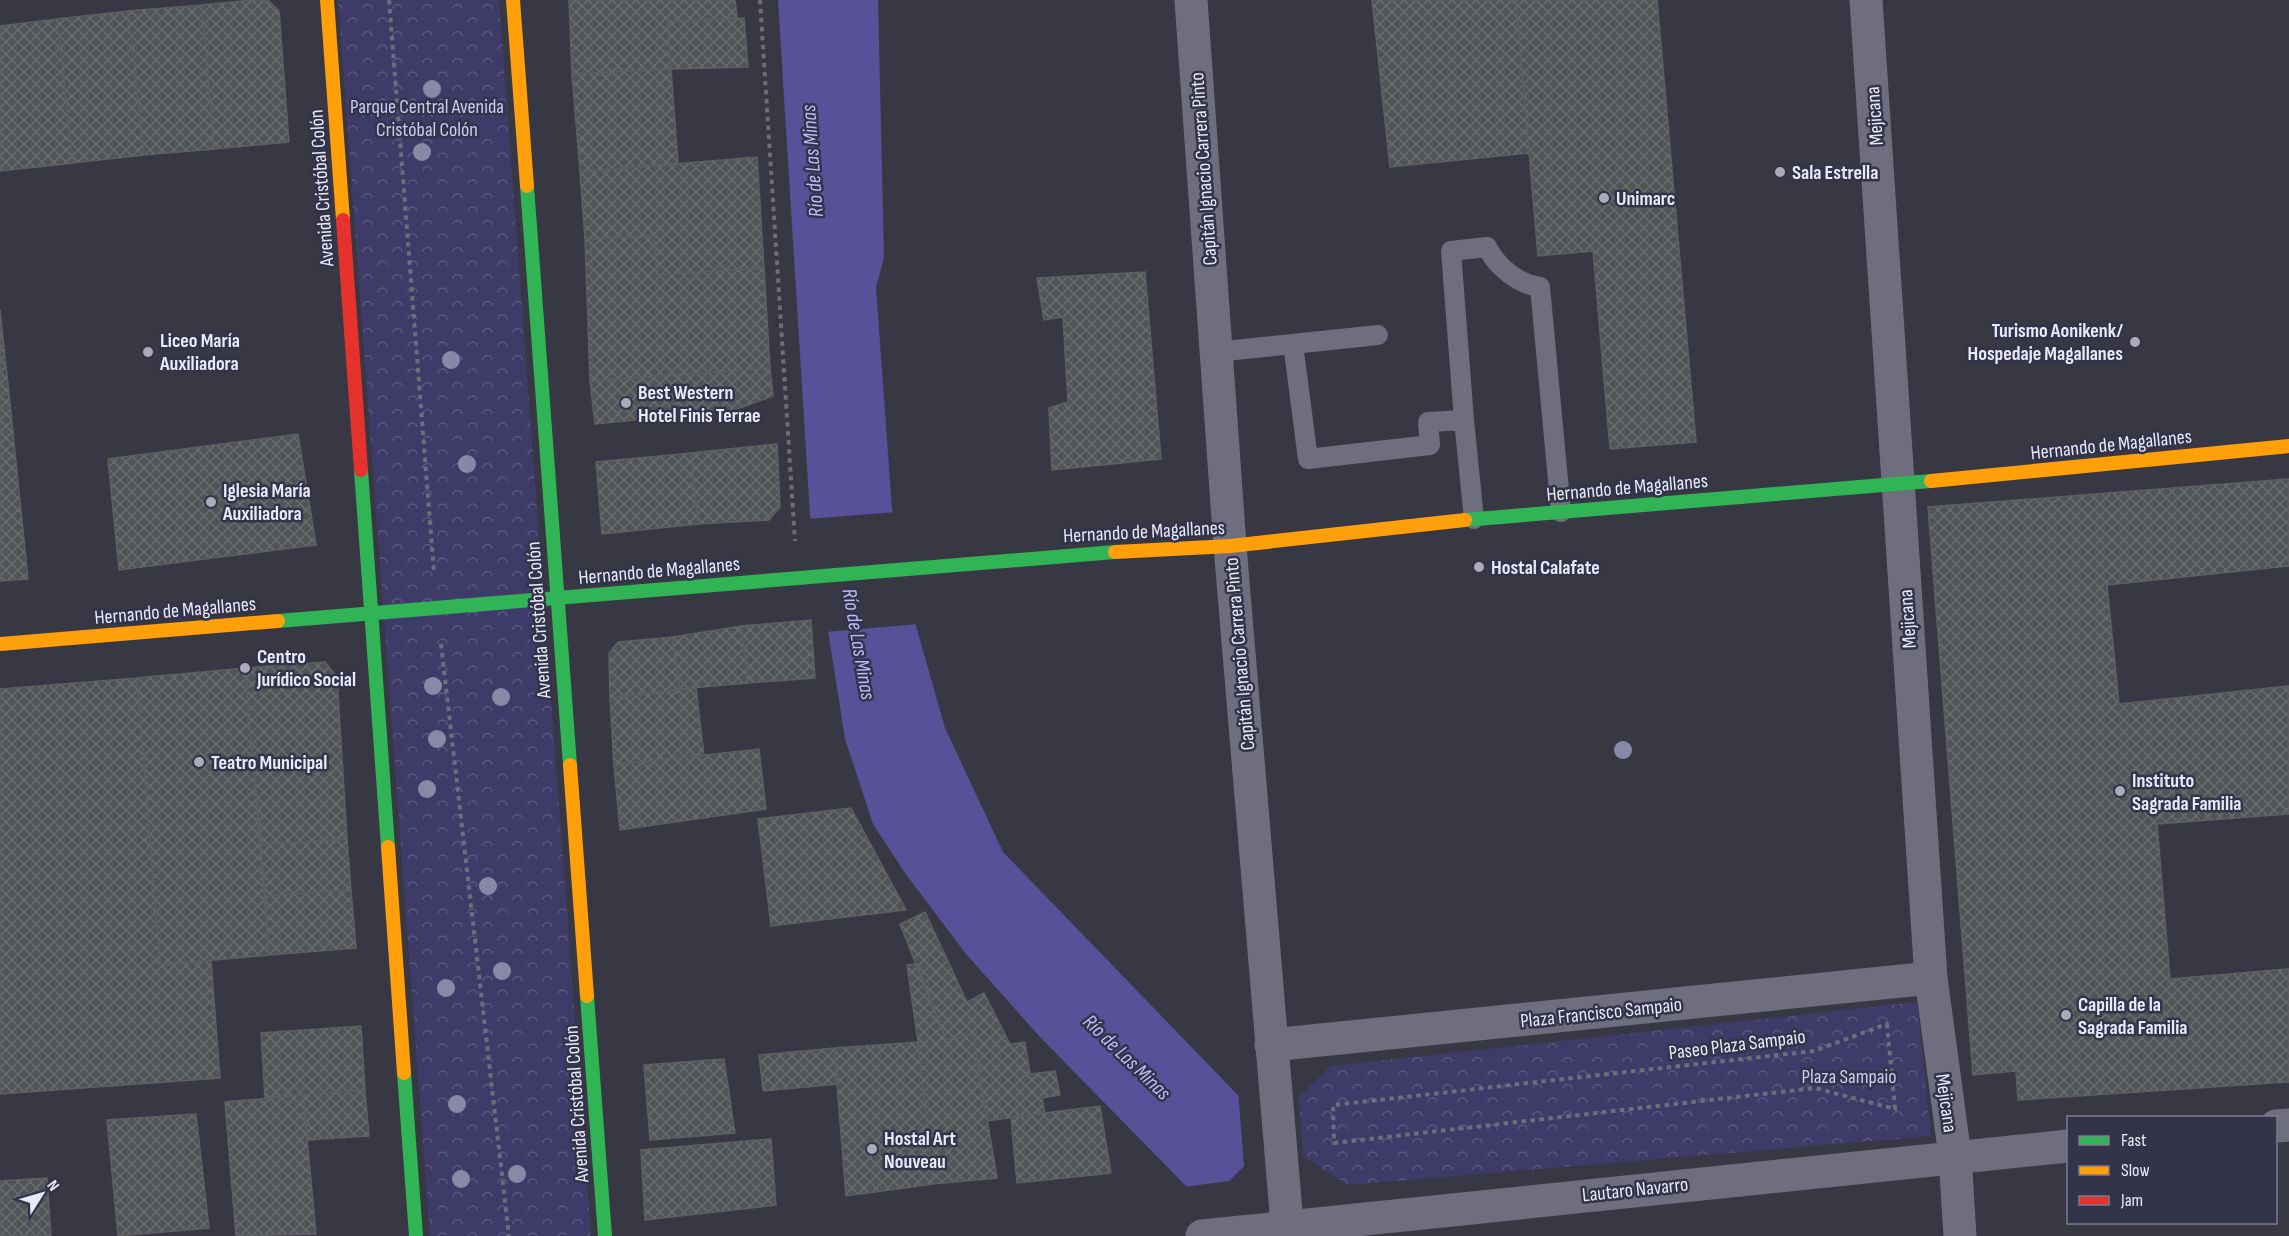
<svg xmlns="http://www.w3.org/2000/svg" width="2289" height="1236" font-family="'Sofia Sans Condensed',sans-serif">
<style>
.park{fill:url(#park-crowns)}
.water{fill:#58519a}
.pier{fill:#383844}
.building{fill:url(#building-cross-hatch);stroke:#5d5f62;stroke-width:1.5}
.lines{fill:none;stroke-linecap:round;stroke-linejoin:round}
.path{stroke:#6e6e7b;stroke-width:4;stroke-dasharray:4.5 4.5;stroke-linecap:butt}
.lane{stroke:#6e6e7f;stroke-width:20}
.street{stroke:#6e6e7f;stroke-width:33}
.fast{stroke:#30b455;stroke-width:14}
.slow{stroke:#ff9f0a;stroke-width:14}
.jam{stroke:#e5322d;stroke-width:14}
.tree{fill:#8989a7}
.poi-dot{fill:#ababb9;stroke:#333349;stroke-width:2}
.labels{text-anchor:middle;stroke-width:5;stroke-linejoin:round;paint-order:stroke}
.park-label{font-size:20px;fill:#cbcbf8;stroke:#333349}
.street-label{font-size:20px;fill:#e9e9f8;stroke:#333349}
.poi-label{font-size:20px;font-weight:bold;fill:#e9e9f8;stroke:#333349;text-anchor:start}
.water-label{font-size:21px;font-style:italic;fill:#bdbbfd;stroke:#333349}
</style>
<defs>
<pattern id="park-crowns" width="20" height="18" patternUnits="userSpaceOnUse" patternTransform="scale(1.5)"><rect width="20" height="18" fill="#3f3b69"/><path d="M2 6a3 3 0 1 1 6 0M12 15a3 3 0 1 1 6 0" fill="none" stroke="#5b577f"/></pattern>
<pattern id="building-cross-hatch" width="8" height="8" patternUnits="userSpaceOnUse" patternTransform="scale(1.5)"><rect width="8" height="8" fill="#515457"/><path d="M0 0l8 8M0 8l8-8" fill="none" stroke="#6a6d70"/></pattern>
</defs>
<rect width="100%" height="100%" fill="#383844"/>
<!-- park -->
<path class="park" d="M 338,0 L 499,0 L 591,1236 L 430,1236 Z
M 1917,1002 L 1931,1136 L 1347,1185 L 1303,1156 L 1299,1097 L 1331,1066 Z"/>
<!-- water -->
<path class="water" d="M 778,0 L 878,0 L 884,258 L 876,287 L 892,509 L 916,626 L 945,728 L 1003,852 L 1316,1176 L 1235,1236 L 1040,1037 L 966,954 L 905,873 L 873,824 L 845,739 L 810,515 Z"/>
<!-- pier -->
<path class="pier" d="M 896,512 L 919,624 L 825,632 L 808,519 Z
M 1238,1091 L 1378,1234 L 1379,1236 L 1231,1236 L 1183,1187 L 1229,1181 L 1244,1166 Z"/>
<!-- building -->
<path class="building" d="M 252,0 L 268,0 L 279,11 L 289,142 L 214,149 L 202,5 Z
M 569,0 L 735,0 L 737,18 L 668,21 L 671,69 L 572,74 Z
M 1372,0 L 1516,0 L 1529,153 L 1390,167 Z
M 1516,0 L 1657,0 L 1696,442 L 1610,449 L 1593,251 L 1538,256 Z
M 202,5 L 214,149 L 144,155 L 128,11 Z
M 128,11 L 144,155 L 73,163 L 57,19 Z
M 744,18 L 748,67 L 671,69 L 668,21 Z
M 57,19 L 73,163 L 0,171 L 0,26 Z
M 671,69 L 678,163 L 580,172 L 572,74 Z
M 757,157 L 764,268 L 657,275 L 654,236 L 585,239 L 580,172 Z
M 654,236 L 657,275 L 764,268 L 770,368 L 590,381 L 585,239 Z
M 1145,272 L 1161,459 L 1052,470 L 1049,408 L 1068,402 L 1063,317 L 1044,320 L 1037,278 Z
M 0,310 L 9,394 L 0,395 Z
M 770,368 L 773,396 L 734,410 L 595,424 L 590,381 Z
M 9,394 L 28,579 L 0,581 L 0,395 Z
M 298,434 L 316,545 L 119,570 L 108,459 Z
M 777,444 L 780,507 L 769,520 L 698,524 L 691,453 Z
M 691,453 L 698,524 L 602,534 L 596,462 Z
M 2289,479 L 2289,566 L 2107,585 L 2119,704 L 2289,686 L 2289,814 L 2157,824 L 2170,979 L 2289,969 L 2289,1082 L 2018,1100 L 2016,1071 L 1973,1075 L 1928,507 Z
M 811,620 L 815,678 L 748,683 L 741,626 Z
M 741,626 L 748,683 L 680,689 L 672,637 Z
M 672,637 L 680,689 L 610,698 L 609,653 L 618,642 Z
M 325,662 L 337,677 L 347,839 L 261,845 L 245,668 Z
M 245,668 L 269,955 L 160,965 L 137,678 Z
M 137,678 L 160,965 L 211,961 L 220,1078 L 0,1094 L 0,689 Z
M 696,688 L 704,755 L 614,765 L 610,698 Z
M 759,749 L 766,809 L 620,830 L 614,765 Z
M 851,808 L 906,910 L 771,926 L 758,819 Z
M 347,839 L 351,890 L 265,896 L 261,845 Z
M 351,890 L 356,948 L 269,955 L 265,896 Z
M 925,912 L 967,1002 L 984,993 L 1010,1044 L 1025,1042 L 1030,1074 L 1055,1071 L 1060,1095 L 1042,1098 L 1045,1113 L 987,1121 L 973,1035 L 946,1040 L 900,924 Z
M 917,964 L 946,1040 L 973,1035 L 997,1178 L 933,1184 L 918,1042 L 907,965 Z
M 361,1026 L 365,1090 L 265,1098 L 261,1033 Z
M 918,1042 L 933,1184 L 846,1196 L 834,1048 Z
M 834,1048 L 838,1084 L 763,1091 L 759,1055 Z
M 724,1059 L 735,1133 L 650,1140 L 644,1065 Z
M 365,1090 L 369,1136 L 308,1140 L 303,1095 Z
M 303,1095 L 316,1234 L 236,1236 L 225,1102 Z
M 1100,1106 L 1111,1173 L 1017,1183 L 1011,1117 Z
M 196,1114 L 209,1228 L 118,1236 L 107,1120 Z
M 771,1139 L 776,1205 L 645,1220 L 641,1150 Z
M 47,1178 L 51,1236 L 0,1236 L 0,1181 Z"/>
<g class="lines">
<!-- path -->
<path class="path" d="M 389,0 L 434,573
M 760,0 L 795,541
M 441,644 L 509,1236
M 1887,1024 L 1895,1109 L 1815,1088 L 1334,1143 L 1333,1105 L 1814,1051 Z"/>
<!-- lane -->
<path class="lane" d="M 1293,344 L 1308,459 L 1430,445 L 1428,422 L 1464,420 L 1451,251 L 1487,247 C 1497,267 1518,284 1540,287 L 1561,512
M 1216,352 L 1378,335
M 1464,420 L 1474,519"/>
<!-- street -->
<path class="street" d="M 1191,0 L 1230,546 L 1288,1236
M 1866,0 L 1931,978 L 1955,1156 L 1960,1236
M 1271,1045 L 1931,978
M 2276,1126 L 2289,1125
M 1202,1236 L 2068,1146"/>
<!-- fast -->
<path class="fast" d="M 527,186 L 570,765
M 361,470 L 388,847
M 1465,520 L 1931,481
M 278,621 L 1115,552
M 587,996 L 605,1236
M 404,1073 L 416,1236"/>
<!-- slow -->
<path class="slow" d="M 327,0 L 343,220
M 513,0 L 527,186
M 1931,481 L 2289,446
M 1115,552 L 1230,546 L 1465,520
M 0,644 L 278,621
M 570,765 L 587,996
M 388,847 L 404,1073"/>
<!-- jam -->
<path class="jam" d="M 343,220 L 361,470"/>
</g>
<!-- trees -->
<g class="tree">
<circle cx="432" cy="89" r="9"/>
<circle cx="422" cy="152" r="9"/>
<circle cx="451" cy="360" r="9"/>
<circle cx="467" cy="464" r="9"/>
<circle cx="433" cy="686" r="9"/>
<circle cx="501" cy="697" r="9"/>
<circle cx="437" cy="739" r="9"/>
<circle cx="1623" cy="750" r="9"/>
<circle cx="427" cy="789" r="9"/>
<circle cx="488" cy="886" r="9"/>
<circle cx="502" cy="971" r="9"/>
<circle cx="446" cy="988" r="9"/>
<circle cx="457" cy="1104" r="9"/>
<circle cx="517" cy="1174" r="9"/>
<circle cx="461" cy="1179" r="9"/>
</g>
<!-- markers -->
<g class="poi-dot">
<circle cx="1780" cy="172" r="6"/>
<circle cx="1604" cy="198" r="6"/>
<circle cx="2135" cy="342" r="6"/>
<circle cx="148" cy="352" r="6"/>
<circle cx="626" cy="403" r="6"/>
<circle cx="211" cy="502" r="6"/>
<circle cx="1479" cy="567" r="6"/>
<circle cx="245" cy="668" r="6"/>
<circle cx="199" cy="762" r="6"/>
<circle cx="2120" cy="791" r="6"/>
<circle cx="2066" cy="1015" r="6"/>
<circle cx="872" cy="1149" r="6"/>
</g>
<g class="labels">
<!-- park labels -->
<g class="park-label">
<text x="427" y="113">Parque Central Avenida<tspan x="427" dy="23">Cristóbal Colón</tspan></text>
<text x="1849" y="1083">Plaza Sampaio</text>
</g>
<!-- street labels -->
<g class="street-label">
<text transform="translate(1874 116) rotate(-94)" y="7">Mejicana</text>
<text transform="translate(1203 169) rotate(-94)" y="7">Capitán Ignacio Carrera Pinto</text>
<text transform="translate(321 188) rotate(-94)" y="7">Avenida Cristóbal Colón</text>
<text transform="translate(2111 444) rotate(-6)" y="7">Hernando de Magallanes</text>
<text transform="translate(1627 487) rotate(-5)" y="7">Hernando de Magallanes</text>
<text transform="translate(1144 531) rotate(-3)" y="7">Hernando de Magallanes</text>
<text transform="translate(659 570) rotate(-5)" y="7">Hernando de Magallanes</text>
<text transform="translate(175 610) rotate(-5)" y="7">Hernando de Magallanes</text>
<text transform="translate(1907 619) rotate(-94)" y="7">Mejicana</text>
<text transform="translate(538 620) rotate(-94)" y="7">Avenida Cristóbal Colón</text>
<text transform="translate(1239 654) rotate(-95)" y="7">Capitán Ignacio Carrera Pinto</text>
<text transform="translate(1601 1012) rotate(-6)" y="7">Plaza Francisco Sampaio</text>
<text transform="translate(1737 1044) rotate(-7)" y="7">Paseo Plaza Sampaio</text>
<text transform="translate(1947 1103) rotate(82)" y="7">Mejicana</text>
<text transform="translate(576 1104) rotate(-94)" y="7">Avenida Cristóbal Colón</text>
<text transform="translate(1635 1189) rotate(-6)" y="7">Lautaro Navarro</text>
</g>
<!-- poi labels -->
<g class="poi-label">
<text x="1792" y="179">Sala Estrella</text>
<text x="1616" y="205">Unimarc</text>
<text x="2123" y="337" text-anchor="end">Turismo Aonikenk/<tspan x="2123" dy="23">Hospedaje Magallanes</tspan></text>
<text x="160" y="347">Liceo María<tspan x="160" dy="23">Auxiliadora</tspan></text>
<text x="638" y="399">Best Western<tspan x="638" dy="23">Hotel Finis Terrae</tspan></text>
<text x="223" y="497">Iglesia María<tspan x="223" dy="23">Auxiliadora</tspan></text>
<text x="1491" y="574">Hostal Calafate</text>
<text x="257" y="663">Centro<tspan x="257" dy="23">Jurídico Social</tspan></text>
<text x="211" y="769">Teatro Municipal</text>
<text x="2132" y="787">Instituto<tspan x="2132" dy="23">Sagrada Familia</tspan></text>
<text x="2078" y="1011">Capilla de la<tspan x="2078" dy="23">Sagrada Familia</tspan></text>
<text x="884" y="1145">Hostal Art<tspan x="884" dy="23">Nouveau</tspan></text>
</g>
<!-- water labels -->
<g class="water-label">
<text transform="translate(812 161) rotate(-94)" y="7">Río de Las Minas</text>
<text transform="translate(859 644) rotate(80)" y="7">Río de Las Minas</text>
<text transform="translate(1127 1057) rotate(44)" y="7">Río de Las Minas</text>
</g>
</g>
<!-- legend -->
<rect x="2067" y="1116" width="210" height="108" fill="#333349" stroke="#7c7c8f" stroke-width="1.5"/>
<rect x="2079" y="1136" width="30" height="9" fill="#30b455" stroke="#7c7c8f" stroke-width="1.5"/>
<text x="2121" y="1146" font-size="18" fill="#e9e9f8">Fast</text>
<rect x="2079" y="1166" width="30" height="9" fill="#ff9f0a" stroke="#7c7c8f" stroke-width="1.5"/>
<text x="2121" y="1176" font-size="18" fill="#e9e9f8">Slow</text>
<rect x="2079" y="1196" width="30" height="9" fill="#e5322d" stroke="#7c7c8f" stroke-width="1.5"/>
<text x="2121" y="1206" font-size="18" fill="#e9e9f8">Jam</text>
<!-- north arrow -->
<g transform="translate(42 1194) rotate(53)" stroke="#333349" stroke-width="4.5" paint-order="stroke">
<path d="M0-4.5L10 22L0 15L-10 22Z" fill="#e9e9f8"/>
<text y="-9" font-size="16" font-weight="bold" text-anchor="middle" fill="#e9e9f8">N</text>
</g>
</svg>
